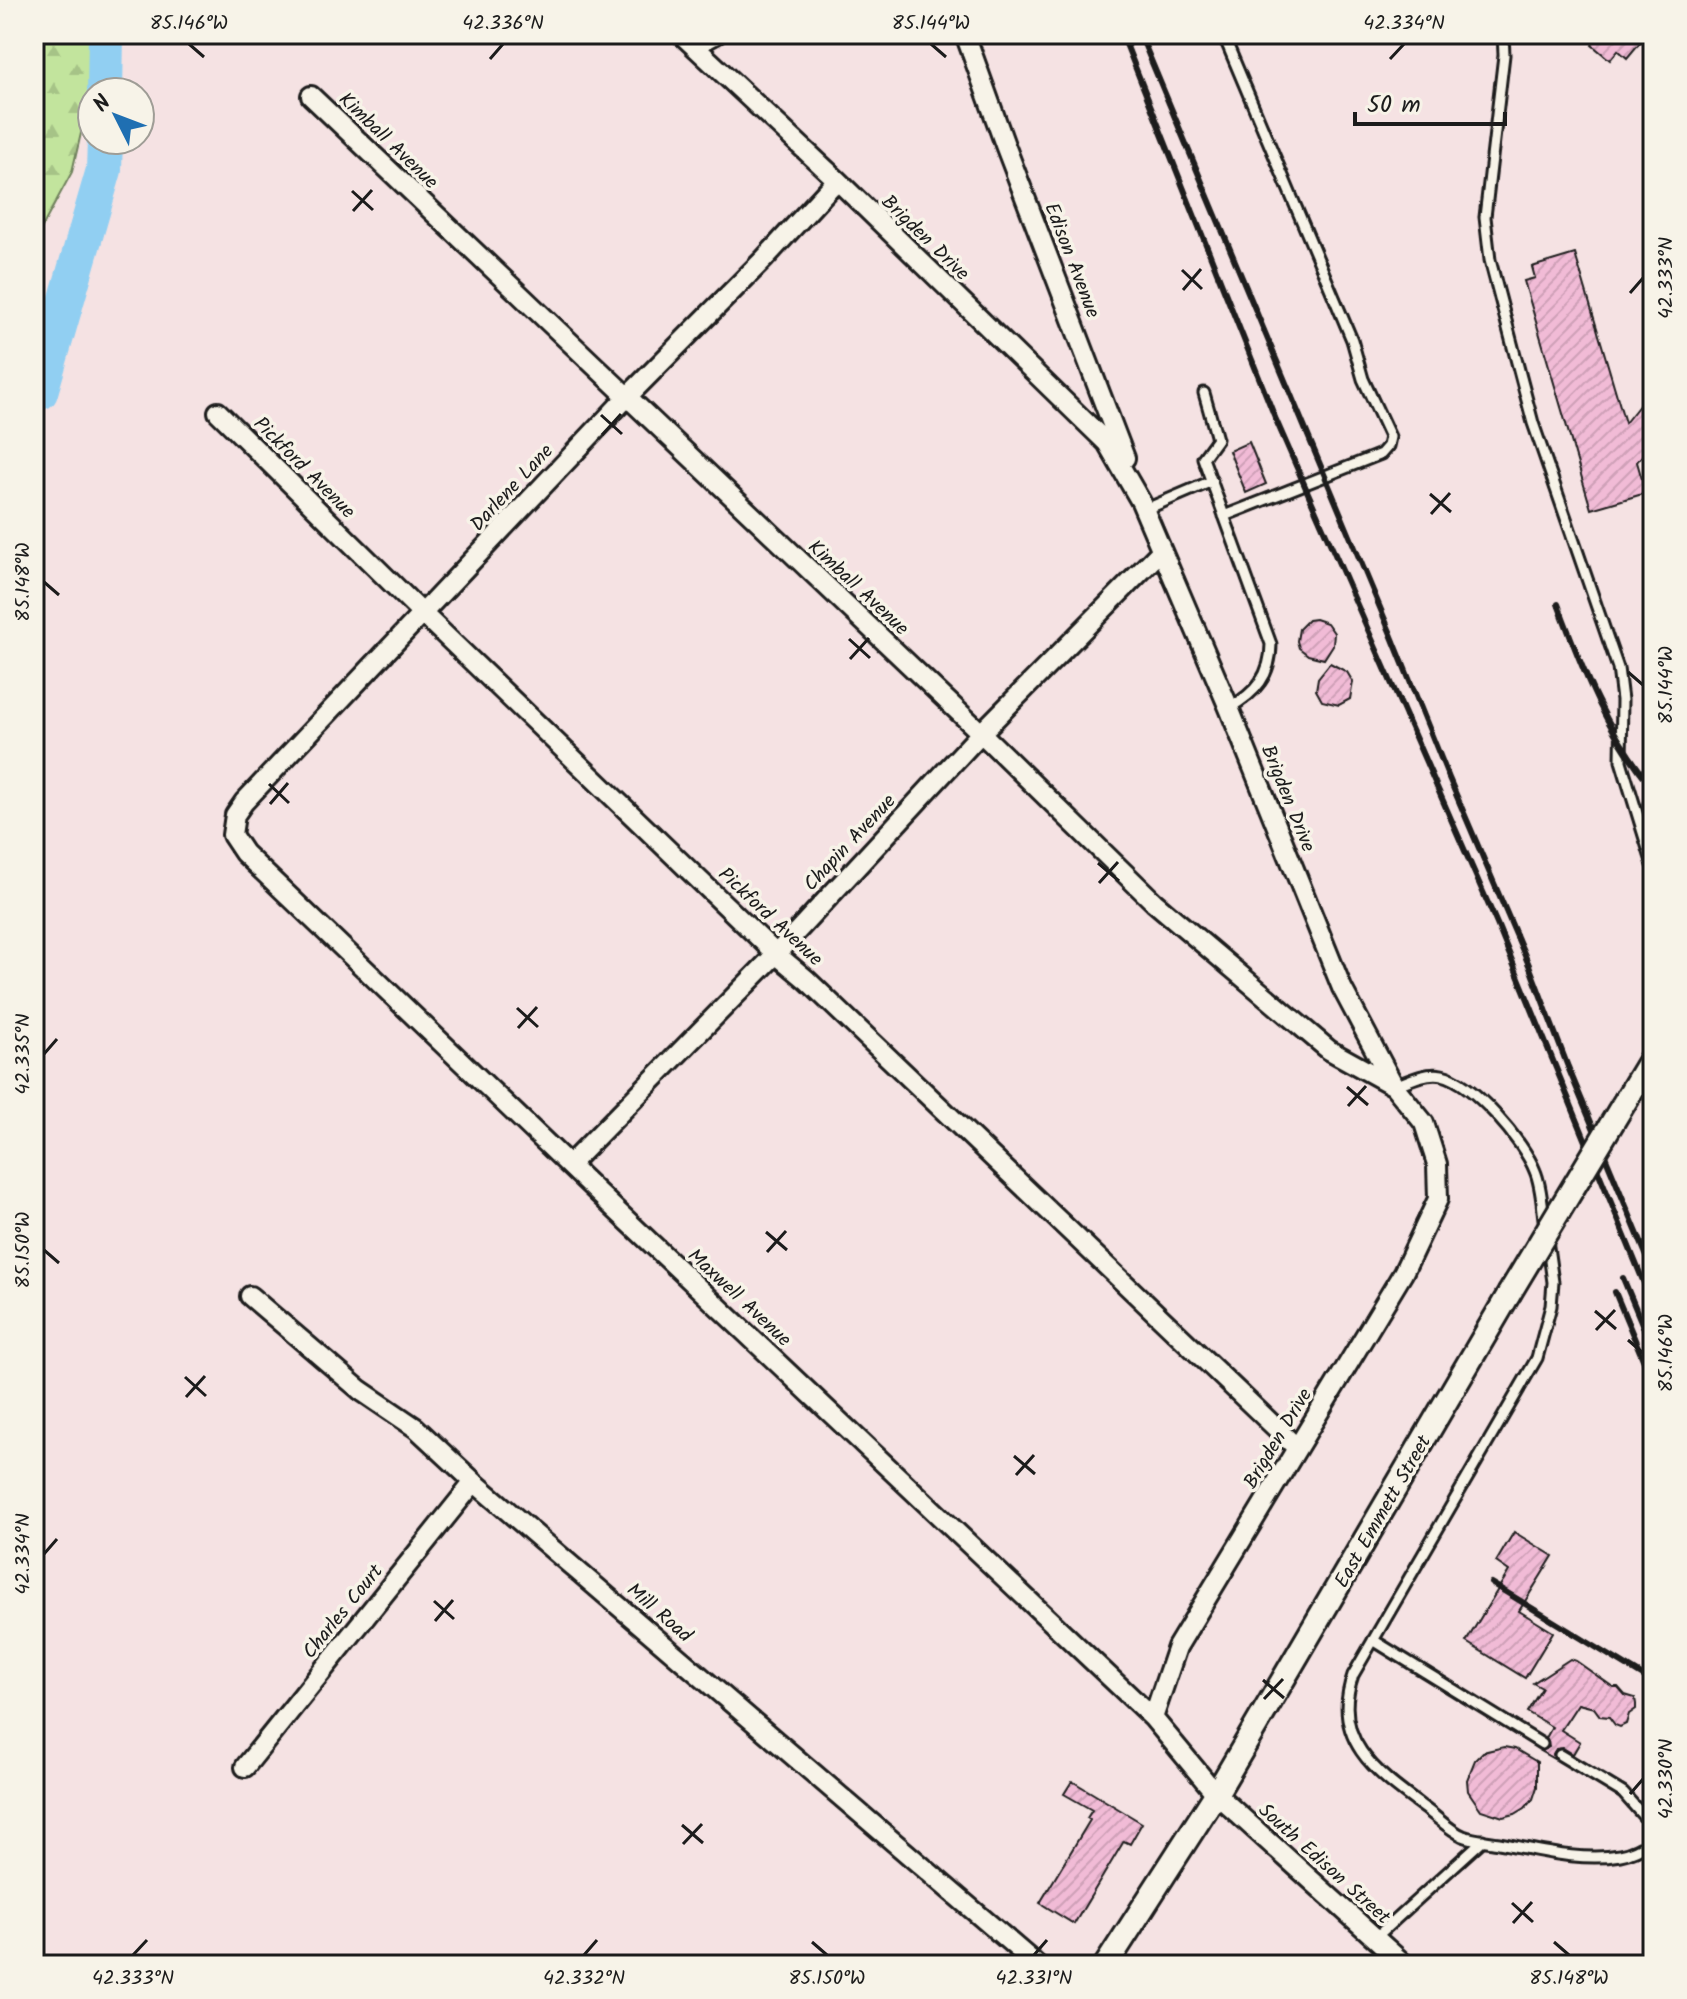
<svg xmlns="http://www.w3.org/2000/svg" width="1687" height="1999" font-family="Kalam,sans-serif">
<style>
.forest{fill:url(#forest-firs);stroke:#6f805c;stroke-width:2}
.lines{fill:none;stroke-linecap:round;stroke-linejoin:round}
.river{stroke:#91cff2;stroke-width:36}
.building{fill:url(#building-hatch);stroke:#1c1c1c;stroke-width:2}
.service-casing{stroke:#1c1c1c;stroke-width:15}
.minor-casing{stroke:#1c1c1c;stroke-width:24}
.tertiary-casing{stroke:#1c1c1c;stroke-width:28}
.service{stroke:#f7f3e8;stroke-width:9}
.minor{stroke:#f7f3e8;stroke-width:18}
.tertiary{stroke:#f7f3e8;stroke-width:22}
.rail{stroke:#1c1c1c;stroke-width:6}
.tertiary-bridge-casing{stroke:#1c1c1c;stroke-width:28;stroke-linecap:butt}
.tertiary-bridge{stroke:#f7f3e8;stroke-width:22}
.ticks{fill:none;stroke:#1c1c1c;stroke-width:3}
.labels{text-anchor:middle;stroke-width:7;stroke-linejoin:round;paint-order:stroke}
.street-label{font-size:20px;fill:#1c1c1c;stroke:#f7f3e8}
.neatline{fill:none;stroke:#1c1c1c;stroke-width:3}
.ticks-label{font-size:20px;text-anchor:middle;fill:#1c1c1c}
</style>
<defs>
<pattern id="forest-firs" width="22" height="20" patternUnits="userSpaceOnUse" patternTransform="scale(2)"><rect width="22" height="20" fill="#c2e49d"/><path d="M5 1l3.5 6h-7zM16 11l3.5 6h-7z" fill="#a6c387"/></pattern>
<pattern id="building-hatch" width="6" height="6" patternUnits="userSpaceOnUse" patternTransform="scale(2)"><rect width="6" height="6" fill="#f1bbd6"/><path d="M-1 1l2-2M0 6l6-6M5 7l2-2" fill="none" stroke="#cea0b7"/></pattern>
</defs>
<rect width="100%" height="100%" fill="#f5e2e3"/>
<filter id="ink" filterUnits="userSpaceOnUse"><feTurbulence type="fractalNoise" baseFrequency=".0125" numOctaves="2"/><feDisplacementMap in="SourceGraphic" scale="16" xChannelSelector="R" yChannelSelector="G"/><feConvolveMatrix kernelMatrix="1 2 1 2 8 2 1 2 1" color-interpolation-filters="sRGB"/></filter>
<g filter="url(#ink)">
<!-- forest -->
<path class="forest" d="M 34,34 L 97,34 L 99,56 L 72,172 L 34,242 Z"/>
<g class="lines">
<!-- river -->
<path class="river" d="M 105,92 L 106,34
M 34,391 L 40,392 L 104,170 L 105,140"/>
</g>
<!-- building -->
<path class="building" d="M 1599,34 L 1647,34 L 1627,58 L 1618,50 L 1610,60 L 1592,45 Z
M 1575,254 L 1625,423 L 1653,388 L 1653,442 L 1637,462 L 1646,493 L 1591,509 L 1524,281 L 1535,278 L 1532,267 Z
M 1249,442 L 1266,484 L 1246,493 L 1229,451 Z
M 1315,619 L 1327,623 L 1334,633 L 1333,645 L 1324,659 L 1308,655 L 1299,648 L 1297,641 L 1299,629 L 1308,620 Z
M 1330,663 L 1347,672 L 1353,682 L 1350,699 L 1339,705 L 1322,701 L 1316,690 L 1318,678 Z
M 1514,1532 L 1553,1556 L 1519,1611 L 1553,1632 L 1525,1678 L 1466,1642 L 1509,1571 L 1496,1562 Z
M 1570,1659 L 1576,1661 L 1613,1687 L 1618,1687 L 1625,1695 L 1635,1698 L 1636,1704 L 1636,1709 L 1629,1714 L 1626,1724 L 1620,1727 L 1615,1725 L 1609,1717 L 1600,1716 L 1594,1708 L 1578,1704 L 1561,1730 L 1580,1742 L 1573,1754 L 1563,1748 L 1556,1749 L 1553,1754 L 1554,1759 L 1540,1751 L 1549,1747 L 1546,1738 L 1552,1727 L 1527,1712 L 1542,1688 L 1533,1683 Z
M 1504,1747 L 1515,1749 L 1537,1762 L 1537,1787 L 1533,1799 L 1525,1808 L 1515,1814 L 1503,1817 L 1481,1810 L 1468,1791 L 1467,1780 L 1475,1760 L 1483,1752 Z
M 1072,1781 L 1142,1823 L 1130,1844 L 1124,1841 L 1074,1924 L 1040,1903 L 1090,1820 L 1087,1818 L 1092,1810 L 1064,1794 Z"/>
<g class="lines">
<!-- service casing -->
<g class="service-casing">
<path id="service" d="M 1223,34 L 1352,340 L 1363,379 L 1390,437 L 1388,446 L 1381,454 L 1224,516
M 1503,34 L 1504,55 L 1485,217 L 1490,260 L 1533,423 L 1618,668 L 1622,700 L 1621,761 L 1653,865
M 1204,393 L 1217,439 L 1203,458 L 1271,644 C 1271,675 1256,693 1229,708
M 1144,510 L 1212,481
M 1395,1086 C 1410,1080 1426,1072 1442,1075 C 1473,1082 1524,1142 1535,1171 C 1542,1187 1542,1208 1545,1226
M 1547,1240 L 1553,1282 L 1551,1306 L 1537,1358 L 1353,1675 C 1330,1740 1377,1773 1423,1807 C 1436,1816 1449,1830 1463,1836 C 1473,1840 1488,1841 1499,1843 C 1538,1850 1581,1862 1620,1855 C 1632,1853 1643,1847 1653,1840
M 1373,1640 L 1542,1744
M 1560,1755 L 1623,1793 L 1653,1827
M 1375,1938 L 1483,1840"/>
</g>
<!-- minor casing -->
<g class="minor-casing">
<path id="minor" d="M 681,34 L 837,180 L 1107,443 L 1141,502 L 1229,708 L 1342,988 L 1394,1086 L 1424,1123 L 1437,1164 L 1438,1199 L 1403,1273 L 1177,1647 L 1153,1718
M 965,34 L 1005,145 L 1125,458
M 694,46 L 716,34
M 311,96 L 981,733 L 1154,902 L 1329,1050 L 1394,1086
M 837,180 L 764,259 L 627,397 L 244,802 L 235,815 L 232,835 L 244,853 L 616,1210 L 1153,1718 L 1216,1794 L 1405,1965
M 218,412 L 422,613 L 776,954 L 807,980 L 1297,1448
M 570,1164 L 776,954 L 981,733 L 1161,551
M 250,1296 L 360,1390 L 416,1428 L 474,1482 L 1037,1965
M 245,1767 L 474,1482"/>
</g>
<!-- tertiary casing -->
<g class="tertiary-casing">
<path id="tertiary" d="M 1106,1965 L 1216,1794 L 1509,1294"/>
</g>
<!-- service -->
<use href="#service" class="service"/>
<!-- minor -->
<use href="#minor" class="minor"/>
<!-- tertiary -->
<use href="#tertiary" class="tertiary"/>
<!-- rail -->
<path class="rail" d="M 1122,34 L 1276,420 L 1497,924 L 1653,1305
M 1140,34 L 1391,634 L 1449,778 L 1529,965 L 1568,1067 L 1653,1271
M 1558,604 C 1584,674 1605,729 1653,788
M 1623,1278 L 1653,1350
M 1615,1292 L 1653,1383
M 1491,1583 L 1653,1682"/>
<!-- tertiary-bridge casing -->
<g class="tertiary-bridge-casing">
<path id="tertiary-bridge" d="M 1509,1294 L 1653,1055"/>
</g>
<!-- tertiary-bridge -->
<use href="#tertiary-bridge" class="tertiary-bridge"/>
</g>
</g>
<!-- ticks -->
<path class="ticks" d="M 189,44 L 204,57M 931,44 L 946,57M 490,59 L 503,44M 1390,59 L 1404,44M 352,191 L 373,210M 353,211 L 372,190M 1182,270 L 1202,289M 1183,290 L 1201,269M 1630,293 L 1643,278M 601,415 L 622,434M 602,435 L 621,414M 1430,494 L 1451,512M 1431,514 L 1450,493M 44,582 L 59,595M 849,639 L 870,658M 850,659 L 869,638M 1628,672 L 1643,685M 269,784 L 289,803M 270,804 L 288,783M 1098,863 L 1119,881M 1099,883 L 1118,862M 517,1008 L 538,1027M 518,1028 L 537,1007M 44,1054 L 57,1039M 1347,1087 L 1368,1105M 1348,1106 L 1366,1086M 766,1232 L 787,1250M 44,1250 L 59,1263M 767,1252 L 786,1231M 1595,1311 L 1616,1329M 1596,1330 L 1615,1310M 1628,1340 L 1643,1353M 185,1377 L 206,1396M 186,1397 L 205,1376M 1014,1456 L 1035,1474M 1016,1475 L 1034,1455M 44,1554 L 57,1539M 434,1601 L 454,1619M 435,1621 L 453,1600M 1263,1680 L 1284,1698M 1264,1699 L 1283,1679M 1630,1794 L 1643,1779M 682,1825 L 703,1843M 683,1844 L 702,1824M 1512,1903 L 1533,1922M 1513,1923 L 1532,1902M 812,1942 L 827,1955M 1554,1942 L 1569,1955M 133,1955 L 147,1940M 584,1955 L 597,1940M 1034,1955 L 1047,1940"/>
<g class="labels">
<!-- street labels -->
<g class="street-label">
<text transform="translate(389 140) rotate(44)" y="7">Kimball Avenue</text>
<text transform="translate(926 237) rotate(44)" y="7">Brigden Drive</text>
<text transform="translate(1073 260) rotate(69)" y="7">Edison Avenue</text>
<text transform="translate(305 467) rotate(45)" y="7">Pickford Avenue</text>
<text transform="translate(511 487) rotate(-47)" y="7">Darlene Lane</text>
<text transform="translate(859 587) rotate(43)" y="7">Kimball Avenue</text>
<text transform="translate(1289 798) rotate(68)" y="7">Brigden Drive</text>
<text transform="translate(849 842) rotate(-47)" y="7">Chapin Avenue</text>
<text transform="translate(771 916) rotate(43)" y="7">Pickford Avenue</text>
<text transform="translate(740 1297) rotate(43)" y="7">Maxwell Avenue</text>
<text transform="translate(1277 1438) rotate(-59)" y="7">Brigden Drive</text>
<text transform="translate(1382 1511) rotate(-60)" y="7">East Emmett Street</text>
<text transform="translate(342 1611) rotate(-51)" y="7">Charles Court</text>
<text transform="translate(660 1612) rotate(41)" y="7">Mill Road</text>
<text transform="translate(1325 1863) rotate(42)" y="7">South Edison Street</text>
</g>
</g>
<!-- margin -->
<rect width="1687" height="1999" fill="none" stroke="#f7f3e8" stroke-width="88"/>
<!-- north arrow -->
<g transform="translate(116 116) rotate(312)"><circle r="38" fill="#f7f3e8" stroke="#9f9d96" stroke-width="2"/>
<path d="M0-6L14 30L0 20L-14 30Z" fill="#1f6fb2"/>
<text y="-12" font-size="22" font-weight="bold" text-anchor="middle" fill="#1c1c1c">N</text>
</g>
<!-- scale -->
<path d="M1355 112v12h150v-12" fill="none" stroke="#1c1c1c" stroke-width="4"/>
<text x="1367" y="112" font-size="24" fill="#1c1c1c" stroke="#f7f3e8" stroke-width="6" paint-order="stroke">50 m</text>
<rect x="44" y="44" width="1599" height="1911" class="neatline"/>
<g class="ticks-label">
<text x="189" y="29">85.146°W</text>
<text x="503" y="29">42.336°N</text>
<text x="931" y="29">85.144°W</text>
<text x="1404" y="29">42.334°N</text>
<text transform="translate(1665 278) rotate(-90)" y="7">42.333°N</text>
<text transform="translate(22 582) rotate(-90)" y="7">85.148°W</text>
<text transform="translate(1665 685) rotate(-90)" y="7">85.144°W</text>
<text transform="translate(22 1054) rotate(-90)" y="7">42.335°N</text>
<text transform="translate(22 1250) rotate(-90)" y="7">85.150°W</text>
<text transform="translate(1665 1353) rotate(-90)" y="7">85.146°W</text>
<text transform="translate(22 1554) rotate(-90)" y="7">42.334°N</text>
<text transform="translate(1665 1779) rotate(-90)" y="7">42.330°N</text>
<text x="133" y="1984">42.333°N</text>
<text x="584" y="1984">42.332°N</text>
<text x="827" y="1984">85.150°W</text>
<text x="1034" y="1984">42.331°N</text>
<text x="1569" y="1984">85.148°W</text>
</g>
</svg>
